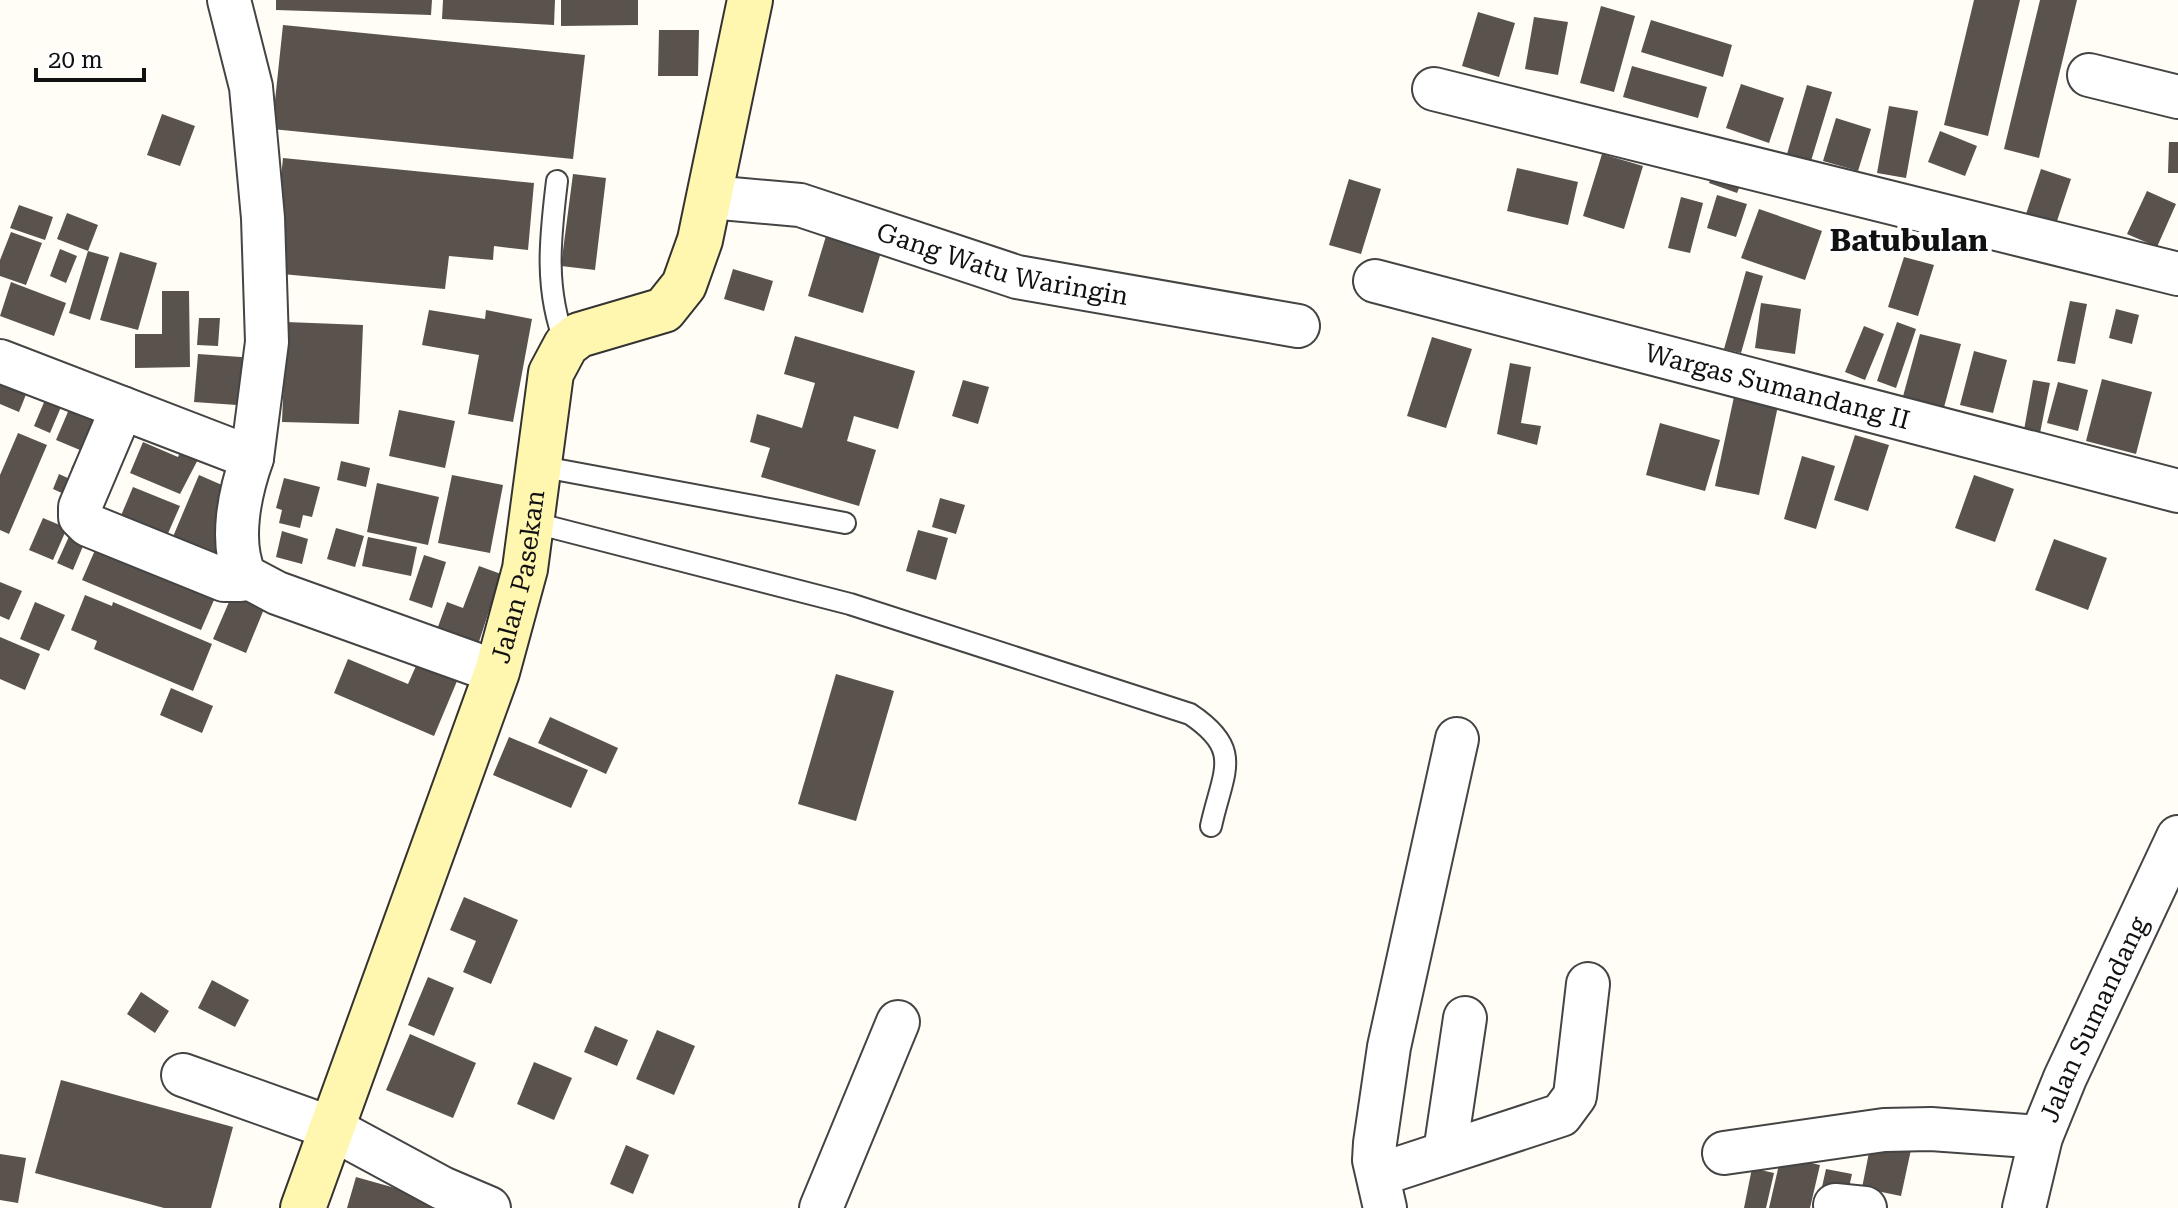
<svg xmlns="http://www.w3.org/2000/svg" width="2178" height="1208" font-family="'Roboto Serif',serif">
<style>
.building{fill:#5a524d}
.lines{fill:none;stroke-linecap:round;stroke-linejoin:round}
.lane-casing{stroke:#444;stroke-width:24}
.street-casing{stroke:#444;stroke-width:46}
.secondary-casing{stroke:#333;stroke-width:48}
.lane{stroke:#fff;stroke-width:20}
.street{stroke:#fff;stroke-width:42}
.secondary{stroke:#fff6b0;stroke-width:44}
.labels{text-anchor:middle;stroke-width:8;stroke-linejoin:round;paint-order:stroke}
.street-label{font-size:26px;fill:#111;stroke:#fff}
.quarter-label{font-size:30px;font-weight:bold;fill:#111;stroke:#fff}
</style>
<rect width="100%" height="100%" fill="#fffdf5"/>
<!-- building -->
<path class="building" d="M 276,0 L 432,0 L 431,15 L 276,10 Z
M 443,0 L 555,0 L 554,25 L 442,19 Z
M 561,0 L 638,0 L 638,25 L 561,26 Z
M 1974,0 L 2020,0 L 1988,136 L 1944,125 Z
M 2040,0 L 2077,0 L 2039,158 L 2004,149 Z
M 1601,6 L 1635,16 L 1614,92 L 1580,83 Z
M 1478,12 L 1515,23 L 1499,77 L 1462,66 Z
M 1534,17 L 1568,22 L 1558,75 L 1525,69 Z
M 1651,20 L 1732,45 L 1723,77 L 1641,52 Z
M 283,25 L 585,55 L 573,159 L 272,129 Z
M 659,30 L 699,30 L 698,76 L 658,76 Z
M 1632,66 L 1707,87 L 1698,118 L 1623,97 Z
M 1741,84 L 1784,98 L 1769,143 L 1726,128 Z
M 1807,85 L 1832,92 L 1811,161 L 1787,154 Z
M 1889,106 L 1918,111 L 1906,178 L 1877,173 Z
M 162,114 L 195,126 L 180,166 L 147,155 Z
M 1836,118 L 1871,129 L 1858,171 L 1823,161 Z
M 1940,131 L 1977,146 L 1965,176 L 1928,162 Z
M 2169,142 L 2178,142 L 2178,173 L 2168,173 Z
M 1602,154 L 1643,166 L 1624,229 L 1583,216 Z
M 283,158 L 534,183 L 528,250 L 494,246 L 493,260 L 449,256 L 445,289 L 271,273 Z
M 1517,168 L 1578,182 L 1568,225 L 1507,211 Z
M 2041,169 L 2071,179 L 2054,230 L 2024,220 Z
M 1714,170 L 1742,181 L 1737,193 L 1709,183 Z
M 573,174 L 606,178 L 595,270 L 561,266 Z
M 1349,179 L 1381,189 L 1361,254 L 1329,245 Z
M 2147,191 L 2176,204 L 2157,247 L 2127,234 Z
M 1717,195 L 1747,204 L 1736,237 L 1707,228 Z
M 1681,197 L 1703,203 L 1690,253 L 1668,248 Z
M 19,205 L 53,217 L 45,240 L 10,228 Z
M 1759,209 L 1822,231 L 1805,280 L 1741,258 Z
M 67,213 L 98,225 L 88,251 L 57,239 Z
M 829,226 L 884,242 L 863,313 L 808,296 Z
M 11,232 L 42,243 L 26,285 L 0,276 L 0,260 Z
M 60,249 L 77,256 L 66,283 L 50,276 Z
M 88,251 L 109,257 L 90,320 L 69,313 Z
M 120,252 L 157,263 L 138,330 L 100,320 Z
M 1904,257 L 1934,265 L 1918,316 L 1888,307 Z
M 733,269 L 773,281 L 764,311 L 724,299 Z
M 1746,271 L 1763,276 L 1741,353 L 1724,349 Z
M 11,282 L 66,303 L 54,336 L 0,316 Z
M 162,291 L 189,291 L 190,367 L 135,368 L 135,334 L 162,334 Z
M 2070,301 L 2087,304 L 2075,364 L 2057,361 Z
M 1761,303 L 1801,309 L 1795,354 L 1755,348 Z
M 2116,309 L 2139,315 L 2132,344 L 2109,338 Z
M 429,310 L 485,319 L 486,310 L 532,319 L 513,422 L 468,414 L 479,355 L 422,345 Z
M 199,318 L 220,318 L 218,346 L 197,345 Z
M 286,322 L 363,325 L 359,424 L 282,422 Z
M 1897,322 L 1916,329 L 1896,388 L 1877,381 Z
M 1864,326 L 1884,334 L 1865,380 L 1845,372 Z
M 1920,334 L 1961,344 L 1943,411 L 1902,400 Z
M 795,336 L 915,371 L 898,429 L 854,416 L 847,441 L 876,450 L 859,506 L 761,477 L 770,448 L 750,442 L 757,414 L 802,428 L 815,383 L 784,374 Z
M 1432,337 L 1472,349 L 1446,428 L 1407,416 Z
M 1974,351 L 2007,360 L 1993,413 L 1960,405 Z
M 198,354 L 255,358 L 251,406 L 194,402 Z
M 1510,363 L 1531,367 L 1521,423 L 1541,426 L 1537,445 L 1497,434 Z
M 2102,379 L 2152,392 L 2136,454 L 2086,441 Z
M 963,380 L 989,387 L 978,424 L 952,416 Z
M 2033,380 L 2050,383 L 2040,433 L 2024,430 Z
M 0,381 L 27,392 L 19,412 L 0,404 Z
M 2058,382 L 2088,390 L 2078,431 L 2047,423 Z
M 1735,392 L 1779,401 L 1759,495 L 1715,486 Z
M 45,400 L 61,407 L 50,433 L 34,426 Z
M 70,407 L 113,425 L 90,477 L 71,469 L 80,450 L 56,440 Z
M 399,410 L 455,421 L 445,468 L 389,456 Z
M 1660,423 L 1720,440 L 1705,491 L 1646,475 Z
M 18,433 L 47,445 L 9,534 L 0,530 L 0,475 Z
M 1855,435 L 1889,445 L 1868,511 L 1834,500 Z
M 186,438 L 205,446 L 180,494 L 130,473 L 143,442 L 178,457 Z
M 1802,456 L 1835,466 L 1816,529 L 1784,519 Z
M 341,461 L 370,468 L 366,487 L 337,480 Z
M 59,474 L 81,484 L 75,499 L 53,489 Z
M 199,475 L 238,492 L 218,558 L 172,539 Z
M 452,475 L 503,485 L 490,553 L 438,543 Z
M 1974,475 L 2014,489 L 1995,542 L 1955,528 Z
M 284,478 L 320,487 L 312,517 L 303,515 L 300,528 L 279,523 L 282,510 L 276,508 Z
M 377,483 L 439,497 L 428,545 L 367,532 Z
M 133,487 L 180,506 L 166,538 L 120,518 Z
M 940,498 L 965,505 L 956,534 L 932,527 Z
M 43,518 L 67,528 L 53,560 L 29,550 Z
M 336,528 L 364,536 L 355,567 L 327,559 Z
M 918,530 L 948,538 L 936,580 L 906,571 Z
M 282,531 L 308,539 L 302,564 L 276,557 Z
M 71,532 L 86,539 L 73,570 L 57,563 Z
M 368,537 L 417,547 L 411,576 L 362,566 Z
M 2054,539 L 2107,558 L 2088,610 L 2035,590 Z
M 99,541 L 217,593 L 201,630 L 82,580 Z
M 424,555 L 446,562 L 432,608 L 409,600 Z
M 479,566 L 501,574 L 476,651 L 435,635 L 447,602 L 463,608 Z
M 0,582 L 22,591 L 9,620 L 0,616 Z
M 85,595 L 112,606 L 113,602 L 212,644 L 193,691 L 94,649 L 97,641 L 71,630 Z
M 232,595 L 264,609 L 246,653 L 213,639 Z
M 35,602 L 65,615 L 49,651 L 20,639 Z
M 0,637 L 40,654 L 25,690 L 0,679 Z
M 420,657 L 460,674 L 434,736 L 334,693 L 348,659 L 408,684 Z
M 836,674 L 894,691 L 856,821 L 798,804 Z
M 171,688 L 213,706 L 202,733 L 160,715 Z
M 550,717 L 618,748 L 606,774 L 538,743 Z
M 509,737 L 588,770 L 571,808 L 493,775 Z
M 464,897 L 518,920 L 491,984 L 463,972 L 476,941 L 450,930 Z
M 428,977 L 454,988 L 434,1036 L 408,1025 Z
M 212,980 L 249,1000 L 235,1027 L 198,1008 Z
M 141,992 L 169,1011 L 155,1033 L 127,1014 Z
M 595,1026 L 628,1040 L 617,1066 L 584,1052 Z
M 657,1030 L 695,1046 L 674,1095 L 636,1079 Z
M 410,1034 L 476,1063 L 453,1118 L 386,1090 Z
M 534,1062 L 572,1078 L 554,1120 L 517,1104 Z
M 61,1080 L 233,1127 L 211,1208 L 164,1208 L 35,1173 Z
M 1872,1137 L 1912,1145 L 1901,1196 L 1862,1188 Z
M 626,1145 L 649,1155 L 633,1194 L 610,1184 Z
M 0,1154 L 26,1158 L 18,1203 L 0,1200 Z
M 1781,1156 L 1820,1165 L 1810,1208 L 1769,1208 Z
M 1752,1168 L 1774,1173 L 1766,1208 L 1744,1208 Z
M 1826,1169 L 1852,1174 L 1846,1201 L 1820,1196 Z
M 356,1177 L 452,1204 L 451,1208 L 347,1208 Z"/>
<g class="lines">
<!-- lane casing -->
<g class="lane-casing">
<path id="lane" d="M 557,181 C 550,238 544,290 566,345
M 538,466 L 845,523
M 531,522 L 850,604 L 1190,714 C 1244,750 1223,771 1211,826"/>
</g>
<!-- street casing -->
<g class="street-casing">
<g id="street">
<path d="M 229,0 L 251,87 L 263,218 L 267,342 L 252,458"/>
<path d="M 2089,75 L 2178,97"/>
<path d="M 1434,89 L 2178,274"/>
<path id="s1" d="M 710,197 L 800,205 L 1017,277 L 1298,326"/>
<path id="s2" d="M 1375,281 L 2178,491"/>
<path d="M 0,361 L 252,458 C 240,492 229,541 245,576 L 277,593 L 497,672"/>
<path d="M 122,408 L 80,507 L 80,517 L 88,525 L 224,580 L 241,580 L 245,576"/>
<path d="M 183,1075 L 331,1128 L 442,1188 L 489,1208"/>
<path d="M 1445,1152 L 1465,1018"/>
<path d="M 1724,1153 L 1884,1130 L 1931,1129 L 2041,1137"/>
<path d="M 1378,1175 L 1561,1115 L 1575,1096 L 1588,984"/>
<path d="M 1835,1205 L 1865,1208"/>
<path d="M 821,1208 L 898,1022"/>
<path d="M 1385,1208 L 1374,1160 L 1375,1143 L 1389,1047 L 1457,739"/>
<path id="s3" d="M 2024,1208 L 2041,1137 L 2065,1078 L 2178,837"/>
</g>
</g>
<!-- secondary casing -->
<g class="secondary-casing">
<g id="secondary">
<path id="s4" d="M 303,1208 L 497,672 L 525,569 L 551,373 L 566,345 L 579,335 L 664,310 L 684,285 L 700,240 L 750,0"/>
</g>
</g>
<!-- lane -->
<use href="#lane" class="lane"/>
<!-- street -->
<use href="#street" class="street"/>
<!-- secondary -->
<use href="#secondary" class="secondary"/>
</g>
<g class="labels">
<!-- street labels -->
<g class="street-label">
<text dy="9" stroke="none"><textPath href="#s1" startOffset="302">Gang Watu Waringin</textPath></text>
<text dy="9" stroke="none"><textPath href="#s2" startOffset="416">Wargas Sumandang II</textPath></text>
<text dy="9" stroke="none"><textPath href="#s4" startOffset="668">Jalan Pasekan</textPath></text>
<text dy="9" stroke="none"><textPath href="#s3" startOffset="202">Jalan Sumandang</textPath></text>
</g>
<!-- quarter labels -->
<g class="quarter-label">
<text x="1909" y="251">Batubulan</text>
</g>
</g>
<!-- scale -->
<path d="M36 68v12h108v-12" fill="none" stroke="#111111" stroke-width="4"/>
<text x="48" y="68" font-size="24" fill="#111111" stroke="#ffffff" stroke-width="6" paint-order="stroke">20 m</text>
</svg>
